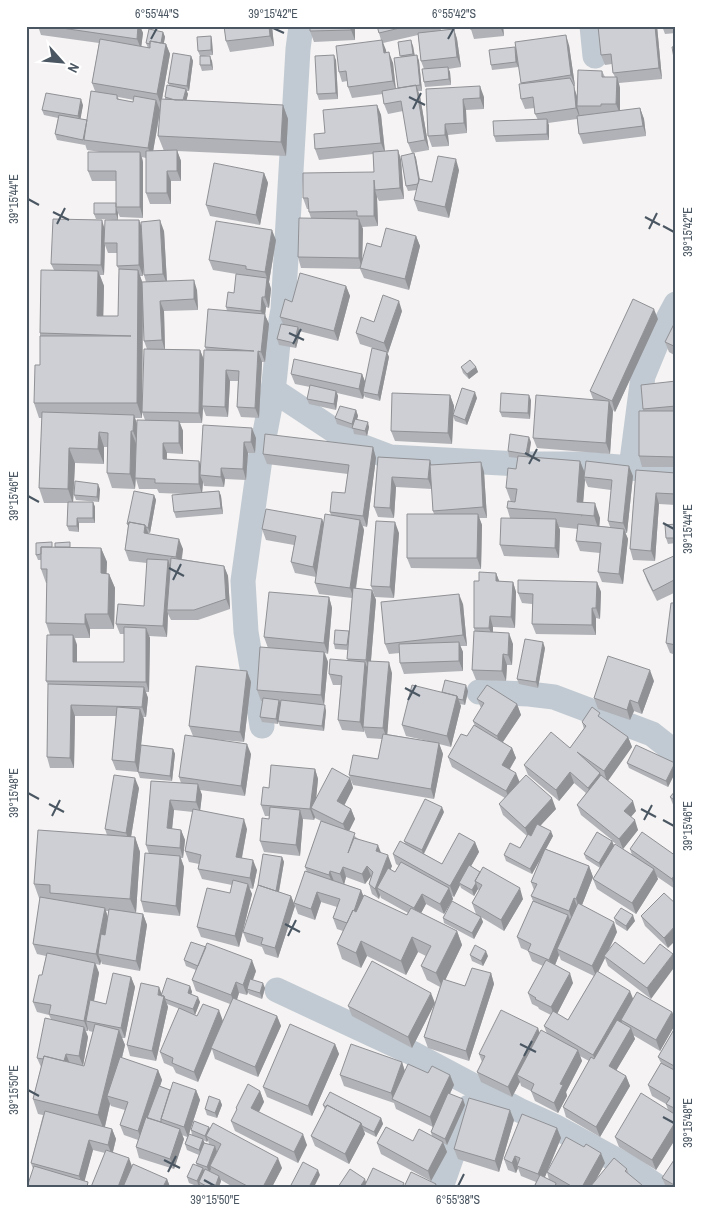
<svg xmlns="http://www.w3.org/2000/svg" width="702" height="1213" font-family="'Archivo Narrow',sans-serif">
<style>
.lines{fill:none;stroke-linecap:round;stroke-linejoin:round}
.street{stroke:#c1cad2;stroke-width:25}
.wall{fill:#b0b2b7;fill-rule:evenodd}
.shaded-wall{fill:#909195}
.building{fill:#cdcfd5;stroke:#909195}
.ticks{fill:none;stroke:#4a5661;stroke-width:2}
.neatline{fill:none;stroke:#4a5661;stroke-width:2}
.ticks-label{font-size:12px;text-anchor:middle;fill:#4a5661}
</style>
<rect width="100%" height="100%" fill="#f5f3f3"/>
<g class="lines">
<!-- street -->
<path class="street" d="M 301,26 L 298,49 L 283,310 C 277,337 277,363 273,390 L 353,443 L 390,457 L 521,464 L 584,464 L 676,472
M 592,26 L 595,56
M 631,468 L 643,376 L 662,330 L 676,304
M 479,692 L 529,694 L 554,697 L 652,734 L 676,753
M 262,726 L 246,632 L 243,581 L 260,459 L 273,390
M 277,990 L 412,1053 L 519,1110 L 554,1126 L 629,1167 L 658,1187
M 441,1187 L 469,1107"/>
</g>
<!-- wall -->
<path class="wall" d="M 38,26 L 140,26 L 143,33 L 141,47 L 148,48 L 146,43 L 163,32 L 165,37 L 164,43 L 166,44 L 170,54 L 162,99 L 165,99 L 165,97 L 170,86 L 168,83 L 191,56 L 193,61 L 189,91 L 186,91 L 188,94 L 186,100 L 283,105 L 288,119 L 286,156 L 177,151 L 181,161 L 181,181 L 171,181 L 171,204 L 150,204 L 146,193 L 146,158 L 142,157 L 143,162 L 143,218 L 120,217 L 118,213 L 118,220 L 96,219 L 94,214 L 116,203 L 116,181 L 92,181 L 88,171 L 100,152 L 87,150 L 85,144 L 85,145 L 57,140 L 55,134 L 58,118 L 44,115 L 42,110 L 83,105 L 80,119 L 87,120 L 95,91 L 92,83 L 99,43 L 41,35 ZM 118,97 L 134,100 L 133,102 L 119,100 ZM 160,113 L 158,136 L 164,151 L 153,151 Z
M 224,26 L 272,26 L 274,46 L 230,52 L 226,41 Z
M 355,26 L 355,40 L 314,42 L 310,31 Z
M 377,26 L 440,26 L 441,30 L 454,29 L 457,39 L 461,67 L 448,69 L 450,72 L 451,85 L 425,87 L 424,82 L 424,69 L 421,61 L 418,35 L 383,43 L 386,53 L 393,63 L 396,89 L 398,89 L 401,57 L 398,42 L 413,46 L 415,56 L 417,55 L 419,61 L 422,91 L 418,91 L 420,96 L 429,150 L 412,153 L 408,143 L 403,111 L 388,114 L 384,104 L 383,94 L 352,98 L 348,87 L 347,81 L 342,82 L 339,72 L 381,40 Z
M 470,26 L 503,26 L 504,36 L 474,39 Z
M 508,26 L 531,26 L 509,29 Z
M 657,26 L 662,79 L 619,83 L 620,88 L 620,111 L 640,108 L 644,119 L 646,136 L 583,144 L 579,134 L 577,119 L 548,123 L 549,140 L 496,142 L 494,136 L 538,120 L 535,114 L 535,108 L 525,109 L 521,99 L 522,84 L 515,42 L 569,45 L 575,86 L 573,86 L 577,96 L 602,71 L 605,77 L 615,77 L 613,73 L 612,64 L 605,65 L 601,55 Z
M 662,26 L 676,26 L 676,33 L 665,34 Z
M 211,36 L 212,41 L 213,55 L 204,56 L 212,61 L 213,70 L 202,71 L 200,65 L 200,56 L 198,51 Z
M 515,47 L 517,52 L 518,67 L 492,70 L 491,65 Z
M 336,60 L 338,99 L 319,100 L 317,94 Z
M 426,89 L 484,97 L 484,109 L 466,110 L 467,133 L 448,135 L 449,146 L 432,147 L 428,136 Z
M 377,105 L 381,115 L 385,151 L 398,150 L 401,160 L 404,199 L 379,201 L 377,197 L 378,226 L 362,227 L 363,229 L 362,258 L 381,247 L 416,236 L 420,246 L 409,290 L 364,278 L 360,269 L 301,268 L 298,257 L 311,218 L 309,212 L 309,209 L 307,209 L 303,198 L 374,172 L 373,154 L 319,160 L 315,149 L 325,133 Z
M 414,153 L 416,158 L 420,179 L 432,182 L 459,170 L 449,218 L 418,211 L 414,200 L 417,190 L 408,191 L 406,186 Z
M 264,173 L 268,183 L 260,225 L 210,216 L 206,205 Z
M 141,225 L 164,231 L 167,281 L 197,290 L 198,310 L 164,311 L 165,349 L 200,350 L 204,360 L 206,350 L 205,347 L 227,311 L 226,307 L 234,293 L 248,276 L 213,270 L 209,260 L 276,240 L 269,282 L 271,289 L 269,308 L 266,307 L 265,315 L 269,324 L 265,362 L 262,362 L 259,418 L 241,417 L 237,407 L 238,381 L 230,381 L 228,417 L 206,416 L 203,408 L 202,423 L 180,423 L 183,431 L 183,454 L 167,453 L 167,460 L 201,465 L 203,425 L 256,438 L 255,453 L 248,453 L 246,480 L 225,479 L 224,487 L 204,486 L 203,482 L 202,492 L 219,491 L 221,496 L 223,514 L 176,518 L 174,512 L 185,494 L 159,493 L 157,489 L 139,489 L 136,479 L 135,489 L 112,488 L 107,473 L 108,447 L 104,447 L 104,464 L 75,463 L 73,502 L 93,502 L 95,507 L 95,523 L 79,523 L 79,532 L 69,531 L 67,526 L 68,503 L 44,503 L 39,488 L 42,418 L 39,418 L 34,403 L 40,365 L 40,333 L 54,270 L 51,264 L 105,228 ZM 105,245 L 108,253 L 117,253 L 117,266 L 119,270 L 118,316 L 103,316 L 104,286 L 100,275 L 104,275 ZM 143,260 L 144,275 L 146,282 L 142,282 L 140,276 L 143,276 ZM 143,303 L 144,341 L 147,349 L 142,412 L 145,420 L 137,424 L 135,418 L 142,418 Z
M 346,286 L 350,296 L 338,341 L 299,331 L 300,333 L 296,348 L 279,345 L 277,339 L 283,324 L 280,317 L 292,302 Z
M 402,311 L 388,353 L 387,353 L 389,357 L 380,401 L 365,397 L 364,395 L 363,399 L 337,393 L 338,396 L 336,410 L 309,404 L 307,399 L 310,387 L 295,384 L 291,374 L 362,374 L 365,382 L 379,350 L 360,344 L 356,333 L 374,322 Z
M 658,319 L 615,412 L 613,410 L 610,454 L 537,448 L 533,438 L 593,399 L 590,391 Z
M 676,320 L 676,356 L 669,352 L 665,342 Z
M 461,367 L 476,367 L 478,372 L 469,379 L 463,373 Z
M 676,381 L 676,467 L 642,467 L 639,456 L 643,409 Z
M 450,395 L 454,406 L 453,415 L 477,398 L 467,425 L 455,421 L 453,416 L 452,444 L 395,441 L 391,431 Z
M 531,400 L 530,419 L 502,417 L 500,412 Z
M 356,410 L 358,416 L 357,419 L 369,427 L 367,436 L 354,434 L 353,429 L 337,424 L 335,418 Z
M 531,442 L 529,457 L 580,461 L 585,473 L 633,476 L 627,533 L 625,533 L 628,539 L 623,584 L 602,582 L 598,572 L 600,553 L 580,551 L 576,541 L 578,529 L 559,527 L 560,530 L 559,558 L 504,556 L 500,545 L 510,518 L 507,508 L 511,502 L 506,488 L 516,469 L 518,458 L 509,457 L 508,451 ZM 585,480 L 588,487 L 611,490 L 608,521 L 610,527 L 599,526 L 600,518 L 583,502 Z
M 373,447 L 376,458 L 367,527 L 363,526 L 364,530 L 356,589 L 372,590 L 376,600 L 371,661 L 392,673 L 387,734 L 432,742 L 406,736 L 402,725 L 442,692 L 468,691 L 465,705 L 460,704 L 461,706 L 451,747 L 439,744 L 443,754 L 434,799 L 353,785 L 349,775 L 378,759 L 382,739 L 367,738 L 364,730 L 364,732 L 342,730 L 338,720 L 341,685 L 333,685 L 329,674 L 348,660 L 348,650 L 335,649 L 334,644 L 349,631 L 352,598 L 319,594 L 315,583 L 316,577 L 295,573 L 291,562 L 294,545 L 266,540 L 262,529 L 322,519 L 324,523 L 331,515 L 330,512 L 345,493 L 348,474 L 267,464 L 263,454 Z
M 378,457 L 430,460 L 431,465 L 481,462 L 484,472 L 487,518 L 479,518 L 482,525 L 481,569 L 411,568 L 407,558 L 434,514 L 433,511 L 432,489 L 396,487 L 394,518 L 378,517 L 374,507 Z
M 636,470 L 676,473 L 676,505 L 659,504 L 655,561 L 633,560 L 630,549 Z
M 100,489 L 99,502 L 76,500 L 74,495 Z
M 154,495 L 156,500 L 150,533 L 148,533 L 149,534 L 183,549 L 182,559 L 224,566 L 228,576 L 230,609 L 198,620 L 171,620 L 168,614 L 167,637 L 149,636 L 150,638 L 149,692 L 146,692 L 148,698 L 146,717 L 143,717 L 144,719 L 141,745 L 173,749 L 175,754 L 172,781 L 140,778 L 138,772 L 116,770 L 112,760 L 116,716 L 75,716 L 74,768 L 50,768 L 47,757 L 48,685 L 46,681 L 50,635 L 46,623 L 47,583 L 46,583 L 41,569 L 41,560 L 38,560 L 36,555 L 54,547 L 101,548 L 107,562 L 106,574 L 109,574 L 115,588 L 114,629 L 90,629 L 90,638 L 75,638 L 77,645 L 77,662 L 124,662 L 124,634 L 120,634 L 116,624 L 144,606 L 147,563 L 129,561 L 125,550 L 128,526 L 127,524 Z
M 676,524 L 676,543 L 668,544 L 666,538 Z
M 399,533 L 394,598 L 375,597 L 371,586 Z
M 676,555 L 676,592 L 657,601 L 647,581 L 643,570 Z
M 496,573 L 499,581 L 513,582 L 516,592 L 515,628 L 493,627 L 493,633 L 513,644 L 512,665 L 507,665 L 506,681 L 476,680 L 472,670 L 475,632 L 474,628 L 479,581 Z
M 597,582 L 601,592 L 600,619 L 596,618 L 596,635 L 536,634 L 532,624 L 532,604 L 522,603 L 518,593 Z
M 329,597 L 332,608 L 328,654 L 325,653 L 328,662 L 324,705 L 326,711 L 324,731 L 280,726 L 278,721 L 278,724 L 262,722 L 260,717 L 263,701 L 261,701 L 257,690 L 268,648 L 264,637 Z
M 676,603 L 676,655 L 670,653 L 666,643 Z
M 463,604 L 467,646 L 460,646 L 463,652 L 463,671 L 404,674 L 400,663 L 400,653 L 389,654 L 385,644 Z
M 545,648 L 538,688 L 519,684 L 517,679 Z
M 247,671 L 251,682 L 244,742 L 211,739 L 251,754 L 245,796 L 200,790 L 202,795 L 200,810 L 247,829 L 242,858 L 257,870 L 253,889 L 249,888 L 252,894 L 239,947 L 201,937 L 197,927 L 230,893 L 232,885 L 202,879 L 198,869 L 199,864 L 189,862 L 185,851 L 193,812 L 174,810 L 172,829 L 181,830 L 185,840 L 183,858 L 181,858 L 184,867 L 180,916 L 144,912 L 141,901 L 149,854 L 146,845 L 151,781 L 181,783 L 179,777 L 193,736 L 189,726 Z
M 654,681 L 642,714 L 634,711 L 630,720 L 598,709 L 594,698 Z
M 477,699 L 517,704 L 521,715 L 503,742 L 512,748 L 516,758 L 510,769 L 520,782 L 556,809 L 540,825 L 553,836 L 546,849 L 589,866 L 593,877 L 582,905 L 617,932 L 609,950 L 644,964 L 651,999 L 608,966 L 605,958 L 598,972 L 633,999 L 672,1012 L 676,1021 L 676,1023 L 660,1051 L 633,1035 L 635,1039 L 616,1070 L 626,1076 L 630,1086 L 600,1137 L 566,1117 L 563,1107 L 589,1061 L 580,1056 L 582,1061 L 566,1092 L 567,1096 L 558,1113 L 535,1101 L 531,1091 L 521,1086 L 520,1082 L 512,1097 L 481,1082 L 477,1072 L 482,1062 L 479,1054 L 538,1028 L 539,1033 L 547,1034 L 544,1026 L 551,1015 L 539,1009 L 538,1007 L 532,1004 L 528,993 L 543,966 L 532,961 L 528,951 L 521,948 L 517,937 L 533,901 L 531,896 L 534,890 L 531,882 L 540,860 L 532,874 L 506,861 L 504,855 L 520,848 L 527,836 L 503,815 L 499,804 L 505,798 L 452,767 L 448,757 L 467,736 L 475,726 L 473,721 L 481,708 ZM 559,955 L 561,960 L 594,976 L 568,1020 L 557,1014 L 573,983 L 555,965 Z
M 603,719 L 628,737 L 632,747 L 608,781 L 636,811 L 631,817 L 638,830 L 623,849 L 632,855 L 630,849 L 673,854 L 676,850 L 676,888 L 675,889 L 656,876 L 658,879 L 636,914 L 597,889 L 593,879 L 600,868 L 586,859 L 584,854 L 612,840 L 581,815 L 577,805 L 586,793 L 574,783 L 559,801 L 528,775 L 524,765 L 570,748 L 584,729 L 582,722 ZM 612,841 L 623,849 L 614,845 Z
M 627,763 L 675,763 L 676,771 L 668,787 L 629,768 Z
M 315,769 L 318,779 L 316,798 L 350,778 L 353,788 L 344,805 L 351,809 L 355,819 L 349,831 L 357,838 L 381,853 L 392,866 L 390,869 L 395,872 L 399,866 L 396,864 L 393,854 L 405,843 L 404,841 L 444,812 L 424,854 L 442,864 L 475,842 L 479,852 L 471,866 L 523,899 L 504,931 L 481,917 L 483,922 L 474,939 L 444,923 L 443,918 L 476,914 L 472,903 L 479,891 L 478,889 L 474,896 L 461,888 L 460,885 L 454,897 L 452,896 L 453,899 L 444,914 L 426,904 L 421,913 L 457,931 L 462,945 L 445,980 L 465,986 L 491,973 L 494,984 L 469,1061 L 428,1048 L 424,1037 L 434,1005 L 412,1048 L 352,1016 L 348,1006 L 435,1003 L 440,987 L 427,980 L 421,966 L 426,956 L 418,952 L 406,975 L 367,956 L 361,968 L 342,959 L 337,944 L 343,931 L 337,929 L 333,918 L 337,907 L 321,902 L 315,920 L 298,914 L 294,903 L 307,872 L 305,867 L 321,821 L 315,818 L 315,817 L 314,820 L 303,819 L 300,856 L 264,852 L 260,841 L 269,819 L 269,816 L 265,816 L 261,805 L 269,788 ZM 371,876 L 369,884 L 372,894 L 379,899 L 380,895 L 381,898 L 408,913 L 407,915 L 363,896 L 361,890 L 344,884 L 346,877 L 365,884 Z
M 139,788 L 131,837 L 135,837 L 140,852 L 136,913 L 143,914 L 147,925 L 140,971 L 102,964 L 101,961 L 100,965 L 96,964 L 99,973 L 94,1001 L 106,1004 L 131,977 L 135,987 L 125,1038 L 122,1038 L 125,1045 L 122,1058 L 158,1070 L 162,1080 L 160,1086 L 170,1090 L 196,1090 L 200,1100 L 189,1134 L 192,1135 L 191,1130 L 209,1127 L 210,1129 L 282,1168 L 272,1187 L 233,1187 L 221,1180 L 221,1181 L 219,1187 L 200,1187 L 200,1185 L 199,1187 L 189,1183 L 187,1177 L 197,1166 L 196,1163 L 199,1155 L 187,1150 L 185,1144 L 187,1137 L 182,1135 L 184,1139 L 174,1169 L 139,1158 L 136,1147 L 138,1140 L 124,1135 L 120,1125 L 125,1110 L 111,1106 L 110,1104 L 105,1127 L 112,1129 L 116,1139 L 113,1152 L 132,1167 L 167,1179 L 170,1187 L 91,1187 L 105,1153 L 93,1150 L 84,1181 L 33,1169 L 31,1163 L 43,1115 L 38,1114 L 33,1099 L 41,1067 L 37,1058 L 51,1019 L 49,1015 L 37,1012 L 33,1002 L 42,975 L 46,956 L 37,954 L 33,944 L 40,899 L 39,898 L 34,884 L 107,835 L 105,829 ZM 106,911 L 109,911 L 108,917 ZM 88,1029 L 89,1031 L 93,1032 L 84,1066 L 83,1066 L 88,1037 L 86,1031 L 88,1031 ZM 203,1140 L 207,1142 L 208,1140 L 209,1144 L 204,1143 Z
M 676,790 L 676,808 L 674,807 L 670,797 Z
M 282,857 L 284,862 L 279,892 L 291,896 L 295,906 L 278,958 L 265,954 L 262,947 L 247,942 L 243,932 Z
M 664,893 L 668,948 L 645,926 L 641,916 Z
M 614,918 L 635,921 L 627,931 L 616,924 Z
M 470,955 L 488,956 L 483,966 L 472,961 Z
M 184,960 L 256,971 L 253,980 L 265,988 L 262,999 L 249,994 L 248,992 L 247,995 L 239,993 L 237,1000 L 277,1016 L 281,1026 L 258,1077 L 215,1059 L 212,1049 L 198,1082 L 176,1073 L 173,1067 L 164,1063 L 160,1052 L 197,1016 L 223,1021 L 230,1004 L 196,991 L 192,980 L 196,970 L 186,966 Z
M 190,986 L 192,992 L 191,994 L 200,1002 L 195,1015 L 167,1004 L 168,1007 L 156,1061 L 130,1056 L 127,1045 L 162,994 Z
M 676,1026 L 676,1138 L 656,1170 L 619,1147 L 615,1137 L 668,1110 L 666,1104 L 652,1096 L 648,1085 L 661,1063 L 658,1057 Z
M 335,1044 L 339,1054 L 312,1116 L 267,1097 L 263,1087 Z
M 402,1062 L 405,1071 L 450,1075 L 454,1085 L 450,1094 L 465,1105 L 447,1145 L 443,1143 L 447,1152 L 431,1181 L 381,1154 L 377,1143 L 413,1141 L 432,1136 L 431,1132 L 433,1127 L 396,1109 L 394,1103 L 344,1086 L 340,1075 Z
M 260,1091 L 264,1102 L 259,1112 L 307,1145 L 298,1163 L 235,1131 L 231,1121 L 237,1111 L 236,1108 Z
M 220,1100 L 222,1105 L 217,1118 L 207,1115 L 205,1109 Z
M 323,1105 L 381,1118 L 383,1124 L 376,1137 L 364,1131 L 365,1134 L 349,1164 L 315,1146 L 311,1136 L 325,1110 Z
M 514,1120 L 499,1172 L 458,1159 L 454,1149 Z
M 557,1128 L 561,1138 L 548,1170 L 605,1163 L 596,1180 L 627,1169 L 629,1175 L 642,1185 L 643,1187 L 534,1187 L 536,1182 L 521,1176 L 518,1168 L 516,1173 L 508,1170 L 504,1159 ZM 547,1172 L 549,1180 L 545,1177 Z
M 676,1157 L 676,1187 L 666,1187 L 662,1178 Z"/>
<!-- shaded-wall -->
<path class="shaded-wall" d="M 138,26 L 140,26 L 143,33 L 141,49 L 137,39 Z
M 269,26 L 272,26 L 274,46 L 270,36 Z
M 351,26 L 355,26 L 355,40 L 351,30 Z
M 500,26 L 503,26 L 504,36 Z
M 655,26 L 657,26 L 662,79 L 659,68 Z
M 454,29 L 457,39 L 461,67 L 457,57 Z
M 163,32 L 165,37 L 162,51 L 160,46 Z
M 566,35 L 569,45 L 575,86 L 571,75 Z
M 211,36 L 212,41 L 213,55 L 211,50 Z
M 382,40 L 386,50 L 388,64 L 384,53 Z
M 411,40 L 413,46 L 415,59 L 413,54 Z
M 166,44 L 170,54 L 161,105 L 157,94 Z
M 515,47 L 517,52 L 518,67 L 516,62 Z
M 389,52 L 393,63 L 396,92 L 393,81 Z
M 334,55 L 336,60 L 338,99 L 336,93 Z
M 417,55 L 419,61 L 422,91 L 420,85 Z
M 191,56 L 193,61 L 189,91 L 187,86 Z
M 210,56 L 212,61 L 213,70 L 211,65 Z
M 448,67 L 450,72 L 451,85 L 449,79 Z
M 617,77 L 620,88 L 620,114 L 616,104 Z
M 416,85 L 420,96 L 429,150 L 425,140 Z
M 480,86 L 484,97 L 484,109 L 480,98 Z
M 574,86 L 577,97 L 577,106 L 579,113 L 580,119 L 576,108 Z
M 186,89 L 188,94 L 185,107 L 183,101 Z
M 81,99 L 83,105 L 80,122 L 78,116 Z
M 463,99 L 466,110 L 467,133 L 464,123 Z
M 156,100 L 160,110 L 152,158 L 148,148 Z
M 283,105 L 288,119 L 286,156 L 281,142 Z
M 377,105 L 381,115 L 385,153 L 381,143 Z
M 640,108 L 644,119 L 646,136 L 643,126 Z
M 547,119 L 549,125 L 549,140 L 547,134 Z
M 445,124 L 448,135 L 449,146 L 445,135 Z
M 177,150 L 181,161 L 181,181 L 177,171 Z
M 398,150 L 401,160 L 404,199 L 400,188 Z
M 140,152 L 143,162 L 143,218 L 140,207 Z
M 414,153 L 416,158 L 421,189 L 419,184 Z
M 456,159 L 459,170 L 449,218 L 445,207 Z
M 167,171 L 171,181 L 171,204 L 167,193 Z
M 264,173 L 268,183 L 260,225 L 256,215 Z
M 374,180 L 375,190 L 377,197 L 378,226 L 374,216 Z
M 116,208 L 118,213 L 118,220 L 116,214 Z
M 359,219 L 363,229 L 362,269 L 359,258 Z
M 102,220 L 105,230 L 104,243 L 105,245 L 104,275 L 101,265 Z
M 139,220 L 143,230 L 143,276 L 139,265 Z
M 160,220 L 164,231 L 167,284 L 163,274 Z
M 272,230 L 276,240 L 269,282 L 271,289 L 269,308 L 265,297 L 267,278 L 265,272 Z
M 416,236 L 420,246 L 409,290 L 405,279 Z
M 138,270 L 143,284 L 142,418 L 137,403 Z
M 98,271 L 104,286 L 103,330 L 97,316 Z
M 194,280 L 197,290 L 198,310 L 194,299 Z
M 346,286 L 350,296 L 338,341 L 334,331 Z
M 262,297 L 266,307 L 265,315 L 269,324 L 265,362 L 261,352 L 264,321 L 261,311 Z
M 160,301 L 164,311 L 165,351 L 162,340 Z
M 399,301 L 402,311 L 388,353 L 384,343 Z
M 654,309 L 658,319 L 615,412 L 612,401 Z
M 298,327 L 300,333 L 296,348 L 294,343 Z
M 200,350 L 204,360 L 202,406 L 203,408 L 202,423 L 199,413 Z
M 258,351 L 262,362 L 259,418 L 255,408 Z
M 387,352 L 389,357 L 380,401 L 378,395 Z
M 476,367 L 478,372 L 469,379 L 467,374 Z
M 226,370 L 230,381 L 228,417 L 225,407 Z
M 362,374 L 366,384 L 363,392 L 364,395 L 363,399 L 359,389 Z
M 336,391 L 338,396 L 336,410 L 334,404 Z
M 475,392 L 477,398 L 467,425 L 465,420 Z
M 450,395 L 454,406 L 452,444 L 448,433 Z
M 529,395 L 531,400 L 530,419 L 528,413 Z
M 609,401 L 613,411 L 610,454 L 606,443 Z
M 356,410 L 358,416 L 354,429 L 352,424 Z
M 134,415 L 139,430 L 139,446 L 133,431 Z
M 179,421 L 183,431 L 183,454 L 179,443 Z
M 368,422 L 369,427 L 367,436 L 365,431 Z
M 252,428 L 256,438 L 255,453 L 251,442 Z
M 131,431 L 137,446 L 135,489 L 130,474 Z
M 99,432 L 104,447 L 104,464 L 98,449 Z
M 529,437 L 531,442 L 528,459 L 526,454 Z
M 244,442 L 248,453 L 246,480 L 243,469 Z
M 163,443 L 167,453 L 166,470 L 163,459 Z
M 373,447 L 376,458 L 367,527 L 363,516 Z
M 69,448 L 75,463 L 73,504 L 68,489 Z
M 430,460 L 433,471 L 432,489 L 428,479 Z
M 199,461 L 203,471 L 200,475 L 203,482 L 202,495 L 199,484 Z
M 580,461 L 586,476 L 584,477 L 585,480 L 582,517 L 577,502 Z
M 481,462 L 484,472 L 487,518 L 483,507 Z
M 629,466 L 633,476 L 627,533 L 623,523 Z
M 221,468 L 225,479 L 224,487 L 221,477 Z
M 392,477 L 396,487 L 394,518 L 390,508 Z
M 98,484 L 100,489 L 99,502 L 97,497 Z
M 219,491 L 221,496 L 223,514 L 221,508 Z
M 656,493 L 659,504 L 655,561 L 651,551 Z
M 154,495 L 156,500 L 150,533 L 148,528 Z
M 93,502 L 95,507 L 95,523 L 93,518 Z
M 595,503 L 600,518 L 599,531 L 594,516 Z
M 478,514 L 482,525 L 481,569 L 477,558 Z
M 77,518 L 79,523 L 79,532 L 77,526 Z
M 322,519 L 326,530 L 317,577 L 313,567 Z
M 556,519 L 560,530 L 559,558 L 555,548 Z
M 360,520 L 364,530 L 354,599 L 350,588 Z
M 395,522 L 399,533 L 394,598 L 390,587 Z
M 145,525 L 149,535 L 144,533 Z
M 624,529 L 628,539 L 623,584 L 619,574 Z
M 179,539 L 183,549 L 180,568 L 176,557 Z
M 101,548 L 107,562 L 106,588 L 101,573 Z
M 168,560 L 172,570 L 167,610 L 168,614 L 167,637 L 163,626 Z
M 224,566 L 228,576 L 230,609 L 226,599 Z
M 496,573 L 500,583 L 496,581 Z
M 109,574 L 115,588 L 114,629 L 108,614 Z
M 513,582 L 516,592 L 515,628 L 511,617 Z
M 597,582 L 601,592 L 600,619 L 596,608 Z
M 372,590 L 376,600 L 370,671 L 366,660 Z
M 459,594 L 463,604 L 467,646 L 463,635 Z
M 329,597 L 332,608 L 328,654 L 324,643 Z
M 592,608 L 596,618 L 596,635 L 592,625 Z
M 85,614 L 90,629 L 90,638 L 85,624 Z
M 490,616 L 493,627 L 493,639 L 489,628 Z
M 146,628 L 150,638 L 149,692 L 146,682 Z
M 509,633 L 513,644 L 512,665 L 508,655 Z
M 73,635 L 77,645 L 77,672 L 73,662 Z
M 459,642 L 463,652 L 463,671 L 459,661 Z
M 543,642 L 545,648 L 538,688 L 536,682 Z
M 324,652 L 328,662 L 324,705 L 321,695 Z
M 503,654 L 507,665 L 506,681 L 502,671 Z
M 365,662 L 369,672 L 363,727 L 364,732 L 360,722 Z
M 389,662 L 392,673 L 387,739 L 383,728 Z
M 650,670 L 654,681 L 642,714 L 638,703 Z
M 247,671 L 251,682 L 244,742 L 240,732 Z
M 466,685 L 468,691 L 465,705 L 463,700 Z
M 144,687 L 148,698 L 146,717 L 142,707 Z
M 457,696 L 461,706 L 451,747 L 447,736 Z
M 279,700 L 281,705 L 278,724 L 276,719 Z
M 630,700 L 634,711 L 630,720 L 627,710 Z
M 517,704 L 521,715 L 500,746 L 497,736 Z
M 71,705 L 75,716 L 74,768 L 70,758 Z
M 325,705 L 326,711 L 324,731 L 322,726 Z
M 140,709 L 144,719 L 138,772 L 135,762 Z
M 628,737 L 632,747 L 607,782 L 604,771 Z
M 439,743 L 443,754 L 434,799 L 431,789 Z
M 247,744 L 251,754 L 245,796 L 241,786 Z
M 512,748 L 516,758 L 506,775 L 502,765 Z
M 173,749 L 175,754 L 172,781 L 170,776 Z
M 675,763 L 676,771 L 668,787 L 666,781 Z
M 315,769 L 318,779 L 315,810 L 311,808 L 315,817 L 314,820 L 310,809 Z
M 570,772 L 574,783 L 559,801 L 556,790 Z
M 516,773 L 520,783 L 510,801 L 506,791 Z
M 600,773 L 604,783 L 592,798 L 588,788 Z
M 135,778 L 139,788 L 130,843 L 126,833 Z
M 350,778 L 353,788 L 341,812 L 337,801 Z
M 198,784 L 202,795 L 200,812 L 196,802 Z
M 552,798 L 556,809 L 529,838 L 525,828 Z
M 170,800 L 174,810 L 171,839 L 167,828 Z
M 633,801 L 636,811 L 627,821 L 624,811 Z
M 442,807 L 444,812 L 423,855 L 422,850 Z
M 351,809 L 355,819 L 347,835 L 343,824 Z
M 300,810 L 303,820 L 300,856 L 296,845 Z
M 244,819 L 247,829 L 240,867 L 236,857 Z
M 635,820 L 638,830 L 623,849 L 619,839 Z
M 181,830 L 185,840 L 183,858 L 180,848 Z
M 551,831 L 553,836 L 532,874 L 530,869 Z
M 135,837 L 140,852 L 136,913 L 130,899 Z
M 612,841 L 614,846 L 601,868 L 599,863 Z
M 475,842 L 479,852 L 461,884 L 459,883 L 460,885 L 454,897 L 450,886 Z
M 378,845 L 382,855 L 376,851 Z
M 388,855 L 392,866 L 382,891 L 377,888 L 380,895 L 379,899 L 375,889 Z
M 180,856 L 184,867 L 180,916 L 176,906 Z
M 282,857 L 284,862 L 278,896 L 276,891 Z
M 253,860 L 257,870 L 253,889 L 250,878 Z
M 367,866 L 371,876 L 365,884 L 362,874 Z
M 589,866 L 593,877 L 580,910 L 576,899 Z
M 343,867 L 346,877 L 344,885 L 340,874 Z
M 654,869 L 658,879 L 636,914 L 632,903 Z
M 330,871 L 334,881 L 333,885 L 329,875 Z
M 676,872 L 676,888 L 675,889 L 672,879 Z
M 476,883 L 478,889 L 474,896 L 472,890 Z
M 248,884 L 252,894 L 239,947 L 235,936 Z
M 449,888 L 453,899 L 444,914 L 440,904 Z
M 520,888 L 523,899 L 504,931 L 501,920 Z
M 361,890 L 365,900 L 350,924 Z
M 317,892 L 321,902 L 315,920 L 311,909 Z
M 422,894 L 426,904 L 418,919 L 414,908 Z
M 291,896 L 295,906 L 278,958 L 275,948 Z
M 574,898 L 578,909 L 573,922 L 569,911 Z
M 105,908 L 108,918 L 102,954 L 98,954 L 101,961 L 100,965 L 96,954 Z
M 143,914 L 147,925 L 140,971 L 136,961 Z
M 568,915 L 572,925 L 557,949 L 559,955 L 553,970 L 549,960 Z
M 633,915 L 635,921 L 627,931 L 626,926 Z
M 481,917 L 483,922 L 474,939 L 472,933 Z
M 614,922 L 617,932 L 605,957 L 604,956 L 605,958 L 596,976 L 592,966 Z
M 676,925 L 676,940 L 668,948 L 664,938 Z
M 457,931 L 462,945 L 442,987 L 436,973 Z
M 412,937 L 418,952 L 406,975 L 401,961 Z
M 361,941 L 367,956 L 361,968 L 356,953 Z
M 486,951 L 488,956 L 483,966 L 481,961 Z
M 673,954 L 676,961 L 676,965 L 651,999 L 647,988 Z
M 252,960 L 256,971 L 249,990 L 247,989 L 248,992 L 247,995 L 243,985 Z
M 95,963 L 99,973 L 90,1022 L 86,1021 L 88,1029 L 88,1031 L 84,1021 Z
M 491,973 L 494,984 L 469,1061 L 466,1051 Z
M 570,973 L 573,983 L 555,1018 L 551,1007 Z
M 131,977 L 135,987 L 125,1038 L 121,1028 Z
M 236,982 L 239,993 L 235,1005 L 231,995 Z
M 263,983 L 265,988 L 262,999 L 260,993 Z
M 190,986 L 192,992 L 190,998 L 188,993 Z
M 159,987 L 163,997 L 158,995 Z
M 630,991 L 634,1001 L 621,1020 L 622,1022 L 597,1065 L 593,1055 Z
M 431,993 L 435,1003 L 412,1048 L 408,1037 Z
M 164,996 L 168,1007 L 156,1061 L 152,1051 Z
M 198,997 L 200,1002 L 195,1015 L 193,1009 Z
M 219,1010 L 223,1021 L 198,1082 L 194,1072 Z
M 672,1012 L 676,1021 L 676,1023 L 660,1051 L 656,1040 Z
M 277,1016 L 281,1026 L 258,1077 L 255,1067 Z
M 84,1027 L 88,1037 L 83,1066 L 79,1056 Z
M 538,1028 L 541,1038 L 517,1075 L 520,1082 L 512,1097 L 508,1087 Z
M 631,1028 L 635,1039 L 613,1076 L 609,1066 Z
M 119,1030 L 125,1045 L 112,1097 L 107,1096 L 110,1104 L 104,1130 L 98,1115 Z
M 335,1044 L 339,1054 L 312,1116 L 308,1106 Z
M 578,1050 L 582,1061 L 566,1092 L 567,1096 L 558,1113 L 554,1103 L 560,1084 Z
M 66,1054 L 70,1064 L 64,1062 Z
M 402,1062 L 405,1072 L 393,1099 L 391,1093 Z
M 158,1070 L 162,1080 L 142,1141 L 138,1131 Z
M 450,1075 L 454,1085 L 433,1128 L 430,1117 Z
M 626,1076 L 630,1086 L 600,1137 L 596,1127 Z
M 196,1090 L 200,1100 L 188,1137 L 184,1127 Z
M 260,1091 L 264,1102 L 255,1119 L 251,1108 Z
M 463,1099 L 465,1105 L 447,1145 L 445,1139 Z
M 220,1100 L 222,1105 L 217,1118 L 215,1113 Z
M 510,1110 L 514,1120 L 499,1172 L 495,1161 Z
M 381,1118 L 383,1124 L 376,1137 L 374,1132 Z
M 676,1121 L 676,1138 L 656,1170 L 652,1160 Z
M 361,1123 L 365,1134 L 349,1164 L 345,1154 Z
M 209,1127 L 211,1132 L 206,1136 L 208,1140 L 207,1142 L 205,1136 Z
M 557,1128 L 561,1138 L 542,1184 L 538,1174 Z
M 112,1129 L 116,1139 L 112,1155 L 108,1145 Z
M 180,1129 L 184,1139 L 174,1169 L 170,1159 Z
M 303,1134 L 307,1145 L 298,1163 L 294,1152 Z
M 203,1139 L 205,1144 L 201,1155 L 199,1150 Z
M 89,1140 L 93,1150 L 83,1187 L 79,1176 Z
M 443,1142 L 447,1152 L 431,1181 L 428,1171 Z
M 215,1146 L 217,1152 L 210,1166 L 211,1169 L 209,1173 L 207,1167 Z
M 601,1153 L 605,1163 L 592,1187 L 582,1187 Z
M 515,1156 L 519,1166 L 517,1166 L 518,1168 L 516,1173 L 512,1163 Z
M 129,1158 L 133,1169 L 126,1187 L 118,1187 Z
M 278,1158 L 282,1168 L 272,1187 L 263,1187 Z
M 203,1168 L 205,1174 L 199,1182 L 200,1185 L 199,1187 L 197,1181 Z
M 318,1170 L 320,1175 L 314,1187 L 309,1187 Z
M 219,1176 L 221,1181 L 219,1187 L 215,1187 Z
M 167,1179 L 170,1187 L 163,1187 Z
M 365,1179 L 367,1185 L 366,1187 L 360,1187 Z"/>
<!-- building -->
<path class="building" d="M 48,26 L 138,26 L 137,39 Z
M 224,26 L 269,26 L 270,36 L 226,41 Z
M 310,26 L 351,26 L 351,30 L 310,31 Z
M 377,26 L 408,26 L 379,33 Z
M 470,26 L 491,26 L 470,29 Z
M 598,26 L 655,26 L 659,68 L 613,73 L 611,54 L 601,55 Z
M 149,29 L 163,32 L 161,43 L 150,41 L 150,44 L 146,43 Z
M 454,29 L 457,57 L 421,61 L 418,33 Z
M 566,35 L 571,75 L 521,83 L 515,42 Z
M 211,36 L 211,50 L 198,51 L 197,37 Z
M 100,39 L 150,48 L 150,41 L 166,44 L 157,94 L 92,83 Z
M 382,40 L 384,53 L 389,52 L 393,81 L 348,87 L 346,71 L 339,72 L 336,46 Z
M 411,40 L 413,54 L 400,56 L 398,42 Z
M 676,46 L 676,69 L 672,47 Z
M 515,47 L 516,62 L 491,65 L 489,50 Z
M 173,53 L 191,56 L 187,86 L 168,83 Z
M 334,55 L 336,93 L 317,94 L 315,56 Z
M 417,55 L 420,85 L 398,88 L 394,58 Z
M 200,56 L 210,56 L 211,65 L 200,65 Z
M 448,67 L 449,79 L 424,82 L 422,69 Z
M 578,70 L 602,71 L 602,77 L 617,77 L 616,104 L 601,104 L 601,106 L 577,106 Z
M 570,78 L 574,86 L 576,108 L 535,114 L 533,97 L 521,99 L 519,84 Z
M 167,85 L 186,89 L 183,100 L 175,100 L 165,97 Z
M 416,85 L 425,140 L 408,143 L 401,101 L 384,104 L 382,91 Z
M 480,86 L 480,98 L 463,99 L 464,123 L 445,124 L 445,135 L 428,136 L 426,89 Z
M 91,91 L 117,95 L 117,99 L 133,102 L 134,96 L 156,100 L 148,148 L 84,140 Z
M 46,93 L 81,99 L 78,116 L 42,110 Z
M 161,99 L 283,105 L 281,142 L 158,136 Z
M 377,105 L 381,143 L 315,149 L 314,134 L 325,133 L 323,110 Z
M 640,108 L 643,126 L 579,134 L 577,116 Z
M 59,115 L 87,120 L 83,140 L 55,134 Z
M 547,119 L 547,134 L 494,136 L 493,121 Z
M 177,150 L 177,171 L 167,171 L 167,193 L 146,193 L 146,151 Z
M 398,150 L 400,188 L 375,190 L 374,180 L 374,216 L 357,216 L 357,211 L 309,212 L 308,198 L 303,198 L 303,173 L 374,172 L 373,152 Z
M 88,152 L 140,152 L 140,207 L 116,207 L 116,171 L 88,171 Z
M 414,153 L 419,181 L 418,184 L 406,186 L 401,156 Z
M 438,156 L 456,159 L 445,207 L 414,200 L 419,179 L 432,182 Z
M 214,163 L 264,173 L 256,215 L 206,205 Z
M 94,203 L 116,203 L 116,214 L 94,214 Z
M 299,218 L 359,219 L 359,258 L 298,257 Z
M 53,219 L 102,220 L 101,265 L 51,264 Z
M 105,220 L 139,220 L 139,265 L 117,266 L 117,243 L 104,243 Z
M 160,220 L 163,274 L 144,275 L 141,222 Z
M 216,221 L 272,230 L 265,272 L 246,269 L 246,266 L 209,260 Z
M 386,228 L 416,236 L 405,279 L 360,268 L 367,243 L 381,247 Z
M 119,269 L 138,270 L 137,403 L 34,403 L 35,365 L 40,365 L 40,336 L 131,336 L 40,333 L 41,270 L 98,271 L 97,316 L 118,316 Z
M 300,273 L 346,286 L 334,331 L 280,317 L 285,299 L 292,302 Z
M 236,274 L 267,278 L 265,297 L 262,297 L 261,311 L 226,307 L 228,292 L 234,293 Z
M 194,280 L 194,299 L 160,301 L 162,340 L 144,341 L 142,282 Z
M 383,295 L 399,301 L 384,343 L 356,333 L 361,317 L 374,322 Z
M 633,299 L 654,309 L 612,401 L 590,391 Z
M 208,309 L 265,314 L 261,352 L 258,351 L 255,408 L 237,407 L 239,371 L 226,370 L 225,407 L 202,406 L 204,350 L 254,351 L 205,347 Z
M 676,320 L 676,347 L 665,342 Z
M 281,324 L 298,327 L 294,343 L 277,339 Z
M 372,348 L 387,352 L 378,395 L 363,392 Z
M 144,349 L 200,350 L 199,413 L 142,412 Z
M 294,359 L 362,374 L 359,389 L 291,374 Z
M 470,360 L 476,367 L 467,374 L 461,367 Z
M 676,381 L 676,406 L 643,409 L 641,385 Z
M 310,385 L 336,391 L 334,404 L 307,399 Z
M 462,388 L 475,392 L 465,420 L 453,415 Z
M 392,393 L 450,395 L 448,433 L 391,431 Z
M 501,393 L 529,395 L 528,413 L 500,412 Z
M 536,395 L 609,401 L 606,443 L 533,438 Z
M 340,406 L 356,410 L 352,424 L 335,418 Z
M 639,411 L 676,411 L 676,457 L 639,456 Z
M 42,412 L 134,415 L 133,431 L 131,431 L 130,474 L 107,473 L 108,433 L 99,432 L 98,449 L 69,448 L 68,489 L 39,488 Z
M 355,419 L 368,422 L 365,431 L 352,428 Z
M 137,420 L 179,421 L 179,443 L 163,443 L 163,459 L 199,461 L 199,484 L 155,483 L 155,479 L 135,478 Z
M 203,425 L 252,428 L 251,442 L 244,442 L 243,469 L 221,468 L 221,477 L 200,475 Z
M 265,434 L 373,447 L 363,516 L 330,512 L 332,492 L 345,493 L 349,465 L 263,454 Z
M 510,434 L 529,437 L 526,454 L 508,451 Z
M 518,456 L 580,461 L 577,502 L 595,503 L 594,516 L 507,508 L 508,501 L 515,502 L 517,489 L 506,488 L 508,468 L 516,469 Z
M 378,457 L 430,460 L 428,479 L 392,477 L 390,508 L 374,507 Z
M 586,461 L 629,466 L 623,523 L 608,521 L 612,480 L 584,477 Z
M 481,462 L 483,507 L 433,511 L 430,465 Z
M 636,470 L 676,473 L 676,494 L 656,493 L 651,551 L 630,549 Z
M 75,481 L 98,484 L 97,497 L 74,495 Z
M 134,491 L 154,495 L 148,528 L 146,527 L 145,525 L 129,522 L 129,524 L 127,524 Z
M 219,491 L 221,508 L 174,512 L 172,495 Z
M 68,502 L 93,502 L 93,518 L 77,518 L 77,526 L 67,526 Z
M 266,509 L 322,519 L 313,567 L 291,562 L 296,536 L 262,529 Z
M 325,514 L 360,520 L 350,588 L 315,583 Z
M 407,514 L 478,514 L 477,558 L 407,558 Z
M 501,518 L 556,519 L 555,548 L 500,545 Z
M 376,521 L 395,522 L 390,587 L 371,586 Z
M 129,522 L 145,525 L 144,533 L 179,539 L 176,557 L 125,550 Z
M 578,524 L 624,529 L 619,574 L 598,572 L 601,543 L 576,541 Z
M 676,524 L 676,538 L 666,538 L 665,525 Z
M 52,542 L 52,547 L 41,547 L 41,554 L 36,555 L 36,543 Z
M 70,542 L 70,547 L 55,547 L 55,543 Z
M 41,547 L 101,548 L 101,573 L 109,574 L 108,614 L 85,614 L 85,624 L 46,623 L 47,569 L 41,569 Z
M 676,555 L 676,579 L 653,591 L 643,570 Z
M 171,558 L 224,566 L 226,599 L 194,610 L 167,610 Z
M 147,559 L 168,560 L 163,626 L 116,624 L 118,604 L 144,606 Z
M 479,572 L 496,573 L 496,581 L 513,582 L 511,617 L 490,616 L 489,628 L 474,628 L 474,581 L 479,581 Z
M 518,580 L 597,582 L 596,608 L 592,608 L 592,625 L 532,624 L 533,594 L 518,593 Z
M 353,588 L 372,590 L 366,660 L 347,659 Z
M 269,592 L 329,597 L 324,643 L 264,637 Z
M 459,594 L 463,635 L 385,644 L 381,602 Z
M 671,603 L 676,603 L 676,645 L 666,643 Z
M 124,627 L 146,628 L 146,682 L 46,681 L 47,635 L 73,635 L 73,662 L 124,662 Z
M 335,630 L 349,631 L 347,645 L 334,644 Z
M 474,631 L 509,633 L 508,655 L 503,654 L 502,671 L 472,670 Z
M 525,639 L 543,642 L 536,682 L 517,679 Z
M 459,642 L 459,661 L 400,663 L 399,644 Z
M 260,647 L 324,652 L 321,695 L 257,690 Z
M 608,656 L 650,670 L 638,703 L 630,700 L 627,710 L 594,698 Z
M 330,659 L 365,662 L 360,722 L 338,720 L 342,676 L 329,674 Z
M 368,661 L 389,662 L 383,728 L 363,727 Z
M 196,666 L 247,671 L 240,732 L 189,726 Z
M 445,680 L 466,685 L 463,700 L 458,699 L 457,696 L 442,692 Z
M 48,684 L 144,687 L 142,707 L 71,705 L 70,758 L 47,757 Z
M 412,685 L 457,696 L 447,736 L 402,725 Z
M 487,685 L 517,704 L 497,736 L 473,721 L 484,703 L 477,699 Z
M 263,698 L 279,700 L 276,719 L 260,717 Z
M 281,700 L 325,705 L 322,726 L 278,721 Z
M 117,707 L 140,709 L 135,762 L 112,760 Z
M 592,707 L 600,713 L 598,716 L 628,737 L 604,771 L 577,752 L 600,773 L 588,788 L 570,772 L 556,790 L 524,765 L 551,732 L 570,748 L 586,726 L 582,722 Z
M 474,725 L 512,748 L 502,765 L 516,773 L 506,791 L 448,757 L 461,734 L 467,736 Z
M 383,734 L 439,743 L 431,789 L 349,775 L 353,755 L 378,759 Z
M 185,735 L 247,744 L 241,786 L 179,777 Z
M 141,745 L 173,749 L 170,776 L 138,772 Z
M 636,745 L 675,763 L 666,781 L 627,763 Z
M 271,765 L 315,769 L 310,809 L 261,805 L 263,787 L 269,788 Z
M 332,768 L 350,778 L 337,801 L 351,809 L 343,824 L 311,808 Z
M 114,775 L 135,778 L 126,833 L 105,829 Z
M 526,775 L 552,798 L 525,828 L 499,804 Z
M 601,775 L 633,801 L 624,811 L 635,820 L 619,839 L 577,805 Z
M 151,781 L 198,784 L 196,802 L 170,800 L 167,828 L 181,830 L 180,848 L 146,845 Z
M 676,790 L 676,801 L 670,797 Z
M 425,799 L 442,807 L 422,850 L 404,841 Z
M 270,807 L 300,810 L 296,845 L 260,841 L 262,818 L 269,819 Z
M 193,809 L 244,819 L 236,857 L 253,860 L 250,878 L 198,869 L 201,855 L 185,851 Z
M 321,821 L 355,833 L 348,853 L 354,838 L 378,845 L 376,851 L 388,855 L 375,889 L 369,884 L 373,872 L 367,866 L 362,874 L 343,867 L 340,874 L 330,871 L 329,875 L 305,867 Z
M 537,824 L 551,831 L 530,869 L 504,855 L 510,843 L 520,848 L 528,834 L 531,836 Z
M 38,830 L 135,837 L 130,899 L 50,893 L 50,885 L 34,884 Z
M 597,832 L 612,841 L 599,863 L 584,854 Z
M 642,832 L 676,856 L 676,872 L 672,879 L 630,849 Z
M 459,833 L 475,842 L 450,886 L 393,854 L 400,841 L 442,864 Z
M 615,844 L 654,869 L 632,903 L 593,879 Z
M 545,849 L 589,866 L 576,899 L 574,898 L 569,911 L 531,896 L 537,884 L 531,882 Z
M 676,850 L 676,856 L 673,853 Z
M 145,853 L 180,856 L 176,906 L 141,901 Z
M 263,854 L 282,857 L 276,891 L 258,885 Z
M 401,862 L 449,888 L 440,904 L 422,894 L 414,908 L 377,888 L 388,868 L 395,872 Z
M 469,865 L 480,872 L 475,881 L 476,883 L 472,890 L 459,883 Z
M 483,867 L 520,888 L 501,920 L 472,903 L 482,885 L 475,881 Z
M 305,871 L 361,890 L 354,911 L 353,910 L 347,923 L 333,918 L 340,899 L 317,892 L 311,909 L 294,903 Z
M 233,880 L 248,884 L 235,936 L 197,927 L 207,888 L 230,893 Z
M 258,885 L 291,896 L 275,948 L 261,944 L 263,938 L 243,932 Z
M 664,893 L 676,904 L 676,925 L 664,938 L 641,916 Z
M 364,895 L 407,915 L 411,908 L 457,931 L 436,973 L 421,966 L 431,946 L 412,937 L 401,961 L 361,941 L 356,953 L 337,944 L 353,910 L 356,912 Z
M 40,897 L 105,908 L 96,954 L 33,944 Z
M 452,901 L 481,917 L 472,933 L 443,918 Z
M 533,901 L 568,915 L 549,960 L 528,951 L 531,944 L 517,937 Z
M 578,903 L 614,922 L 592,966 L 557,949 Z
M 621,908 L 633,915 L 626,926 L 614,918 Z
M 109,909 L 143,914 L 136,961 L 98,954 L 101,934 L 105,935 Z
M 191,942 L 206,947 L 198,966 L 184,960 Z
M 615,942 L 644,964 L 660,944 L 673,954 L 647,988 L 604,956 Z
M 207,943 L 252,960 L 243,985 L 236,982 L 231,995 L 192,980 Z
M 475,945 L 486,951 L 481,961 L 470,955 Z
M 47,953 L 95,963 L 84,1021 L 49,1014 L 51,1005 L 33,1002 L 39,975 L 42,975 Z
M 546,960 L 570,973 L 551,1007 L 535,999 L 536,998 L 528,993 Z
M 372,961 L 431,993 L 408,1037 L 348,1006 Z
M 472,968 L 491,973 L 466,1051 L 424,1037 L 443,979 L 465,986 Z
M 597,971 L 630,991 L 593,1055 L 544,1026 L 553,1011 L 568,1020 Z
M 113,973 L 131,977 L 121,1028 L 86,1021 L 90,1000 L 106,1004 Z
M 167,978 L 190,986 L 188,993 L 198,997 L 193,1009 L 165,999 L 164,996 L 161,996 Z
M 250,979 L 263,983 L 260,993 L 247,989 Z
M 141,983 L 159,987 L 158,995 L 164,996 L 152,1051 L 127,1045 Z
M 637,992 L 672,1012 L 656,1040 L 621,1020 Z
M 233,998 L 277,1016 L 255,1067 L 211,1048 Z
M 203,1004 L 219,1010 L 194,1072 L 172,1063 L 173,1058 L 160,1052 L 179,1008 L 197,1016 Z
M 501,1010 L 538,1028 L 508,1087 L 477,1072 L 485,1056 L 479,1054 Z
M 45,1018 L 84,1027 L 79,1056 L 66,1054 L 64,1061 L 44,1056 L 43,1059 L 37,1058 Z
M 617,1020 L 631,1028 L 609,1066 L 626,1076 L 596,1127 L 563,1107 L 591,1057 L 594,1059 Z
M 95,1024 L 119,1030 L 98,1115 L 33,1099 L 44,1056 L 84,1066 Z
M 290,1024 L 335,1044 L 308,1106 L 263,1087 Z
M 676,1026 L 676,1067 L 658,1057 Z
M 541,1030 L 578,1050 L 560,1084 L 563,1085 L 554,1103 L 531,1091 L 534,1084 L 517,1075 Z
M 351,1044 L 402,1062 L 391,1093 L 340,1075 Z
M 120,1057 L 158,1070 L 138,1131 L 120,1125 L 128,1102 L 107,1096 Z
M 661,1063 L 676,1071 L 676,1109 L 666,1104 L 670,1098 L 648,1085 Z
M 408,1064 L 428,1073 L 432,1066 L 450,1075 L 430,1117 L 392,1099 Z
M 173,1082 L 196,1090 L 184,1127 L 161,1119 Z
M 248,1084 L 260,1091 L 251,1108 L 303,1134 L 294,1152 L 231,1121 L 237,1109 L 236,1108 Z
M 159,1086 L 170,1090 L 161,1119 L 161,1122 L 147,1118 Z
M 330,1092 L 381,1118 L 374,1132 L 362,1126 L 361,1123 L 327,1105 L 326,1107 L 323,1105 Z
M 448,1093 L 463,1099 L 445,1139 L 431,1132 Z
M 641,1093 L 676,1115 L 676,1121 L 652,1160 L 615,1137 Z
M 209,1096 L 220,1100 L 215,1113 L 205,1109 Z
M 469,1098 L 510,1110 L 495,1161 L 454,1149 Z
M 327,1105 L 361,1123 L 345,1154 L 311,1136 Z
M 45,1111 L 112,1129 L 108,1145 L 89,1140 L 79,1176 L 31,1163 Z
M 522,1114 L 557,1128 L 538,1174 L 517,1166 L 520,1158 L 515,1156 L 512,1163 L 504,1159 Z
M 146,1117 L 180,1129 L 170,1159 L 136,1147 Z
M 194,1121 L 209,1127 L 205,1136 L 191,1130 Z
M 213,1123 L 278,1158 L 263,1187 L 249,1187 L 210,1166 L 221,1144 L 206,1136 Z
M 386,1127 L 413,1141 L 419,1129 L 443,1142 L 428,1171 L 377,1143 Z
M 189,1134 L 203,1139 L 199,1150 L 185,1144 Z
M 566,1137 L 584,1147 L 586,1144 L 601,1153 L 582,1187 L 573,1187 L 547,1172 Z
M 204,1143 L 215,1146 L 207,1167 L 196,1163 Z
M 106,1150 L 129,1158 L 118,1187 L 91,1187 Z
M 676,1157 L 676,1186 L 662,1178 Z
M 614,1158 L 627,1169 L 625,1171 L 642,1185 L 641,1187 L 590,1187 Z
M 303,1162 L 318,1170 L 309,1187 L 290,1187 Z
M 133,1164 L 167,1179 L 163,1187 L 123,1187 Z
M 193,1164 L 203,1168 L 197,1181 L 187,1177 Z
M 34,1166 L 88,1182 L 87,1187 L 27,1187 Z
M 373,1168 L 404,1183 L 402,1187 L 364,1187 Z
M 205,1169 L 219,1176 L 215,1187 L 208,1187 L 199,1182 Z
M 350,1169 L 365,1179 L 360,1187 L 338,1187 Z
M 411,1172 L 436,1184 L 435,1187 L 404,1187 Z
M 540,1175 L 556,1183 L 555,1187 L 534,1187 Z"/>
<!-- ticks -->
<path class="ticks" d="M 273,28 L 284,33M 151,39 L 157,28M 448,39 L 454,28M 409,97 L 425,105M 413,109 L 421,93M 28,199 L 39,205M 53,212 L 69,220M 645,217 L 660,225M 57,224 L 65,208M 663,226 L 674,232M 649,229 L 657,213M 289,333 L 304,340M 293,344 L 301,329M 525,453 L 540,461M 529,464 L 537,449M 28,496 L 39,502M 663,523 L 674,529M 169,568 L 184,576M 173,580 L 181,564M 405,688 L 420,696M 408,700 L 416,685M 28,793 L 39,799M 49,804 L 64,812M 641,809 L 656,817M 52,816 L 60,800M 644,820 L 652,805M 663,820 L 674,826M 285,924 L 300,932M 288,936 L 296,920M 520,1044 L 536,1052M 524,1056 L 532,1041M 28,1090 L 39,1096M 663,1117 L 674,1123M 164,1160 L 180,1168M 168,1172 L 176,1156M 204,1180 L 215,1186M 458,1186 L 464,1174"/>
<!-- border -->
<rect width="702" height="1213" fill="none" stroke="#ffffff" stroke-width="55"/>
<!-- north arrow -->
<g transform="translate(62 62) rotate(117)" stroke="#ffffff" stroke-width="4" paint-order="stroke">
<path d="M0-4L9 19L0 12L-9 19Z" fill="#4a5661"/>
<text y="-8" font-size="14" font-weight="bold" text-anchor="middle" fill="#4a5661">N</text>
</g>
<rect x="28" y="28" width="646" height="1158" class="neatline"/>
<g class="ticks-label">
<text x="157" y="18">6°55'44"S</text>
<text x="273" y="18">39°15'42"E</text>
<text x="454" y="18">6°55'42"S</text>
<text transform="translate(14 199) rotate(-90)" y="4">39°15'44"E</text>
<text transform="translate(688 232) rotate(-90)" y="4">39°15'42"E</text>
<text transform="translate(14 496) rotate(-90)" y="4">39°15'46"E</text>
<text transform="translate(688 529) rotate(-90)" y="4">39°15'44"E</text>
<text transform="translate(14 793) rotate(-90)" y="4">39°15'48"E</text>
<text transform="translate(688 826) rotate(-90)" y="4">39°15'46"E</text>
<text transform="translate(14 1090) rotate(-90)" y="4">39°15'50"E</text>
<text transform="translate(688 1123) rotate(-90)" y="4">39°15'48"E</text>
<text x="215" y="1204">39°15'50"E</text>
<text x="458" y="1204">6°55'38"S</text>
</g>
</svg>
